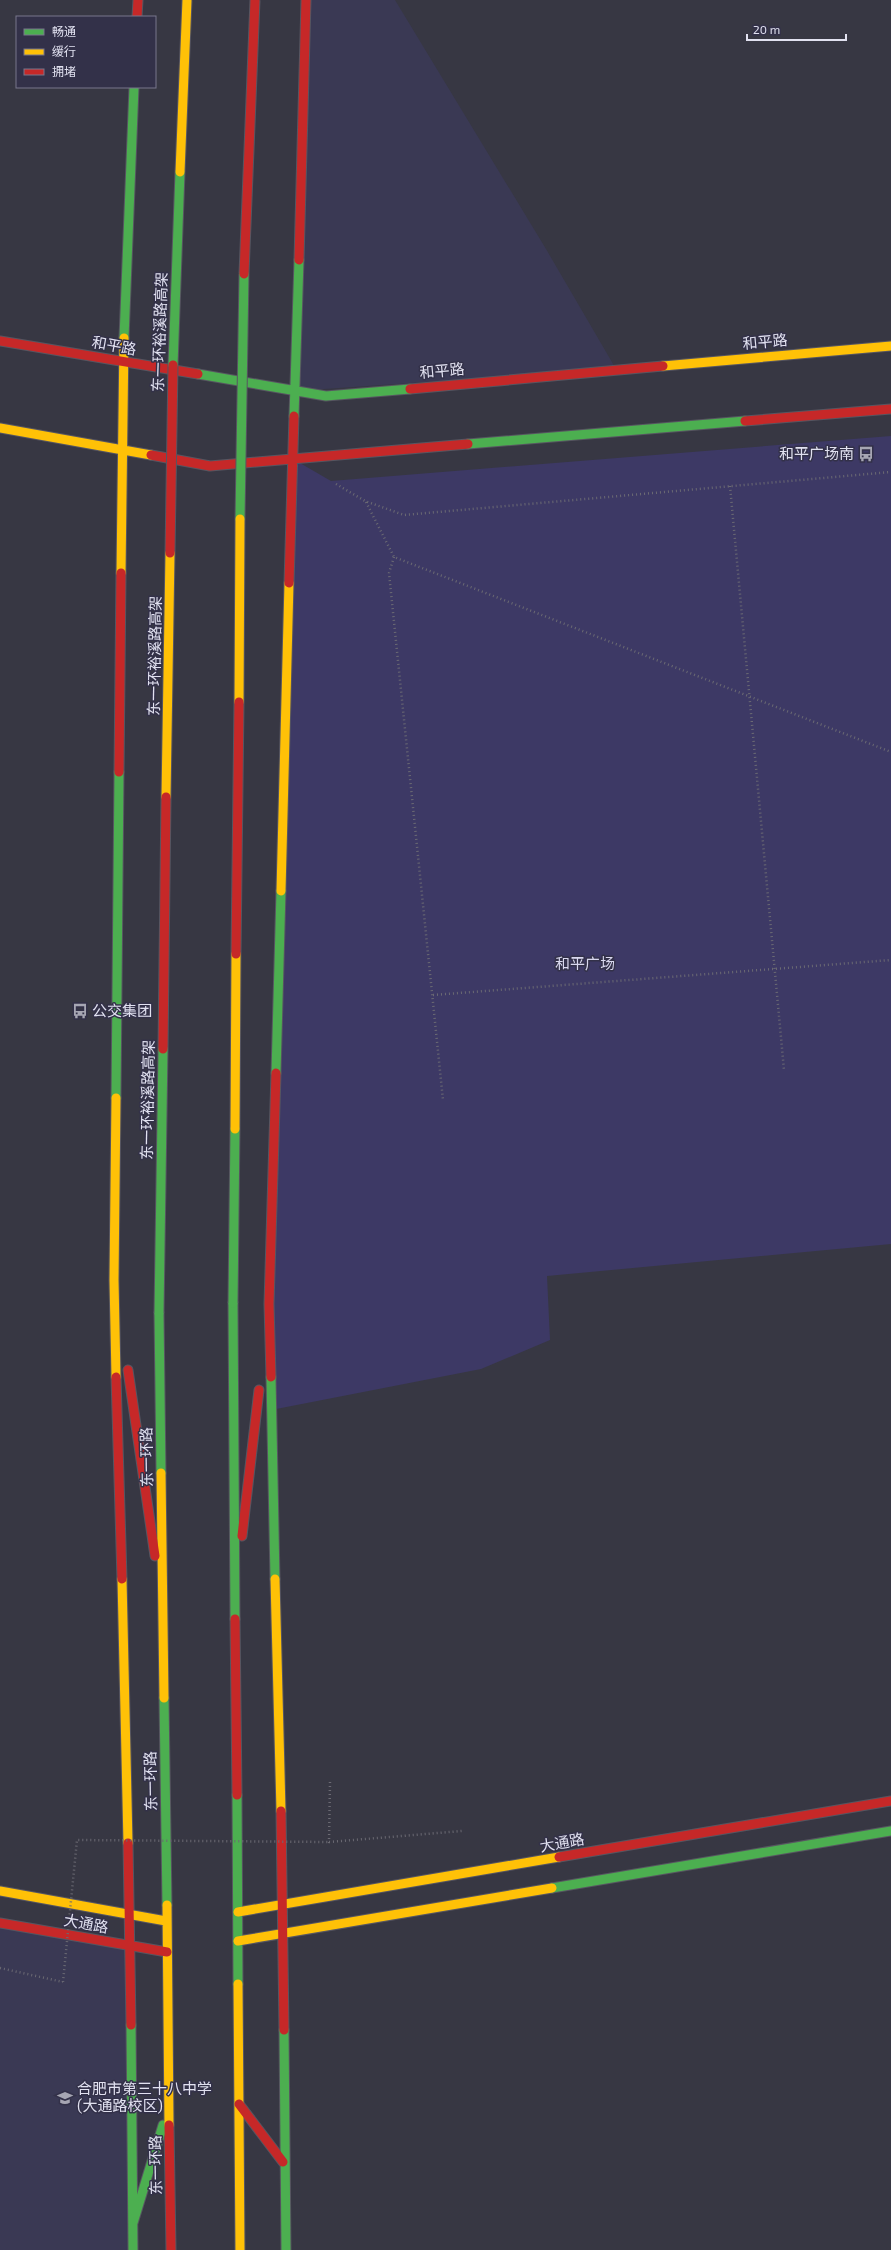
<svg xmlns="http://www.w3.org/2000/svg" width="891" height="2250" font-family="'Exo 2','Noto Sans SC',sans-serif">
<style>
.built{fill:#3a3954}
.green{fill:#3d3965}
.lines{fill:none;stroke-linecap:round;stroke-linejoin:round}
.fast-casing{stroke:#575661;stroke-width:11}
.slow-casing{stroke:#575661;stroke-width:11}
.jam-casing{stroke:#575661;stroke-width:11}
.path{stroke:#6b6a73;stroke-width:2.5;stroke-dasharray:1 3;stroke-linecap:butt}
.fast{stroke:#4caf50;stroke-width:9}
.slow{stroke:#ffc107;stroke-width:9}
.jam{stroke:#c62828;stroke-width:9}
.fast-bridge-casing{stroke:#575661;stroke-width:11;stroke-linecap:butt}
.slow-bridge-casing{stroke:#575661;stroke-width:11;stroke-linecap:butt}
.jam-bridge-casing{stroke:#575661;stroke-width:11;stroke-linecap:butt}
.path-bridge{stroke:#6b6a73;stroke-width:2.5;stroke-dasharray:1 3;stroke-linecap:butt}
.fast-bridge{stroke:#4caf50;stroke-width:9}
.slow-bridge{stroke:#ffc107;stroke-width:9}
.jam-bridge{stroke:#c62828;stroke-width:9}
.labels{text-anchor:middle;stroke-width:3;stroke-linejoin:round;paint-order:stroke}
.street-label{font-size:15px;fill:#e1e1f0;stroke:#333149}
.poi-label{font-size:15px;fill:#e1e1f0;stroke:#333149;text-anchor:start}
.park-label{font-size:15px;fill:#d9d8ef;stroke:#333149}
</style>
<rect width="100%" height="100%" fill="#373743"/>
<!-- built -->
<path class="built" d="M 306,0 L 395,0 L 546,249 L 616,369 L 295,391 Z
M 0,1923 L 129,1946 L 131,2250 L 0,2250 Z"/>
<!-- green -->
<path class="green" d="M 891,436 L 891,1244 L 547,1276 L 550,1340 L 481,1369 L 271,1410 L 293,459 L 331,481 Z"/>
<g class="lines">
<!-- fast casing -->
<g class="fast-casing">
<path id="fast" d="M 124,338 L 134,87
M 198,374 L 326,396 L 410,389
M 294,416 L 299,260
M 468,444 L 745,421
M 276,1073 L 281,891
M 116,1098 L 119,772
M 233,1303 L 235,1619
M 159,1313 L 161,1473
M 271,1377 L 275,1579
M 164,1698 L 167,1905
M 237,1795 L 238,1984
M 552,1888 L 891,1831
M 131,2025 L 133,2250
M 284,2030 L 286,2250
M 133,2223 L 163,2125"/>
</g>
<!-- slow casing -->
<g class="slow-casing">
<path id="slow" d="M 663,366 L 891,346
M 0,428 L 151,455
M 121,573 L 124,338
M 281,891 L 289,583
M 116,1098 L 114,1280 L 116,1377
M 161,1473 L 164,1698
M 122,1579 L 128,1843
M 275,1579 L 281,1811
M 0,1891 L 166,1921
M 167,1905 L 169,2125
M 238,1912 L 559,1857
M 238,1941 L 552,1888
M 238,1984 L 240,2250"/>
</g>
<!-- jam casing -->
<g class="jam-casing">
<path id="jam" d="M 137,17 L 138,0
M 299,260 L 306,0
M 0,341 L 198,374
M 410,389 L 663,366
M 745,421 L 891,409
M 151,455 L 210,466 L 468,444
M 289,583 L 294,416
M 119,772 L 121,573
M 128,1370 L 155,1556
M 116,1377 L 122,1579
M 271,1377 L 269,1304 L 276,1073
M 242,1536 L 259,1390
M 235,1619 L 237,1795
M 281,1811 L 284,2030
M 128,1843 L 131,2025
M 559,1857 L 891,1801
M 0,1923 L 167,1952
M 239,2104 L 283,2162
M 169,2125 L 171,2250"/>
</g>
<!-- path -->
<path class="path" d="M 336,484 L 365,501 L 404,515 L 891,472
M 730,486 L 784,1070
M 366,502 L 394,557 L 891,752
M 394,557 L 389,573 L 443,1100
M 433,995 L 891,960
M 330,1782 L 329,1842 L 462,1831
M 0,1968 L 63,1982"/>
<!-- fast -->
<use href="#fast" class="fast"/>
<!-- slow -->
<use href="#slow" class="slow"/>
<!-- jam -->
<use href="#jam" class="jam"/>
<!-- fast-bridge casing -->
<g class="fast-bridge-casing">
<path id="fast-bridge" d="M 173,365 L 180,172
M 240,519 L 244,274
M 233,1303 L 235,1129
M 159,1313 L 163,1049"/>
</g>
<!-- slow-bridge casing -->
<g class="slow-bridge-casing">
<path id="slow-bridge" d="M 180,172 L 187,0
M 239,702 L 240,519
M 166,797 L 170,553
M 235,1129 L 236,954"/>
</g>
<!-- jam-bridge casing -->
<g class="jam-bridge-casing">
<path id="jam-bridge" d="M 244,274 L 255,0
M 170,553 L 173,365
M 236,954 L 239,702
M 163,1049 L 166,797"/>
</g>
<!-- path-bridge -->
<path class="path-bridge" d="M 63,1982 L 77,1840 L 329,1842"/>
<!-- fast-bridge -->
<use href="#fast-bridge" class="fast-bridge"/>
<!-- slow-bridge -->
<use href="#slow-bridge" class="slow-bridge"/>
<!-- jam-bridge -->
<use href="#jam-bridge" class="jam-bridge"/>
</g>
<!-- icons -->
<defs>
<g id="bus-bare" transform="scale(1.2)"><path d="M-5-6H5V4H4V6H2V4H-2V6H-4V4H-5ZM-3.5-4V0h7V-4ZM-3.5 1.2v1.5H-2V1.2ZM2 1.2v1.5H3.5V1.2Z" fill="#a6a6b3" stroke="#333149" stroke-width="2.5" paint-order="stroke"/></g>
<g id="school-bare" transform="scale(1.2)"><path d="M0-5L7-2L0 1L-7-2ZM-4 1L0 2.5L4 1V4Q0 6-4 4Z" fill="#a6a6b3" stroke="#333149" stroke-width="2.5" paint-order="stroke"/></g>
</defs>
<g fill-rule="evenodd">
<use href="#bus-bare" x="866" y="454"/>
<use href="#bus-bare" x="80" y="1011"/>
<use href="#school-bare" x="65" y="2098"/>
</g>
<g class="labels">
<!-- street labels -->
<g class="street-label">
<text transform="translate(160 332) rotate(-88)" y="5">东一环裕溪路高架</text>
<text transform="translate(765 342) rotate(-5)" y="5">和平路</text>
<text transform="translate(114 346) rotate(10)" y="5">和平路</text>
<text transform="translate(442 371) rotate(-5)" y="5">和平路</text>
<text transform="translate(155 656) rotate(-89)" y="5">东一环裕溪路高架</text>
<text transform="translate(148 1100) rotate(-89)" y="5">东一环裕溪路高架</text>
<text transform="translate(147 1457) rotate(-91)" y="5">东一环路</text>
<text transform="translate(151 1781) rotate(-91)" y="5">东一环路</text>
<text transform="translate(562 1843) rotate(-10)" y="5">大通路</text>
<text transform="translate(86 1924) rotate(10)" y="5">大通路</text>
<text transform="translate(156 2165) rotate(-91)" y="5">东一环路</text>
</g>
<!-- poi labels -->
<g class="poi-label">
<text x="854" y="459" text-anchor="end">和平广场南</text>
<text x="92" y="1016">公交集团</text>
<text x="77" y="2094">合肥市第三十八中学<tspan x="77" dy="17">(大通路校区)</tspan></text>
</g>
<!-- park labels -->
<g class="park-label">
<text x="585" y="969">和平广场</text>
</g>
</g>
<!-- legend -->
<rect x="16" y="16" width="140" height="72" fill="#333149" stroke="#79778c"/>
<rect x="24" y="29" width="20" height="6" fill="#4caf50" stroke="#79778c"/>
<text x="52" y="36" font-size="12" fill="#e1e1f0">畅通</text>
<rect x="24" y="49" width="20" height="6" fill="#ffc107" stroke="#79778c"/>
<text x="52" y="56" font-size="12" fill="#e1e1f0">缓行</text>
<rect x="24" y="69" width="20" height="6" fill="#c62828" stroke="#79778c"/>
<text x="52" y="76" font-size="12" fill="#e1e1f0">拥堵</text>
<!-- scale -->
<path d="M747 34v6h99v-6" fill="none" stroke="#e1e1f0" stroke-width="2"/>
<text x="753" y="34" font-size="12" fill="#e1e1f0" stroke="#333149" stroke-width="3" paint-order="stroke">20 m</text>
</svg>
